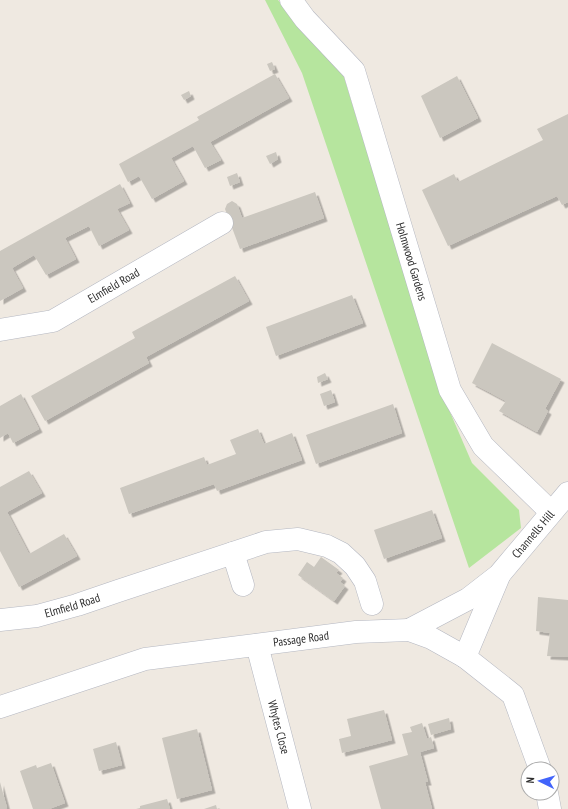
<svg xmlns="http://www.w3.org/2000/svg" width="568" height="809" font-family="'PT Sans Narrow',sans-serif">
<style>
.green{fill:#b6e59e}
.building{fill:#cbc7bf;filter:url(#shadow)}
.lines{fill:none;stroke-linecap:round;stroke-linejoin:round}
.street-casing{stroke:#b4b7c1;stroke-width:23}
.secondary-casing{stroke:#b4b7c1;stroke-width:23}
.street{stroke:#fff;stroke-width:22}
.secondary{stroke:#fff;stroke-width:22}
.labels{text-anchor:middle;stroke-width:3;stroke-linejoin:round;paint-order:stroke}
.street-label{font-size:12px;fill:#2e2e2e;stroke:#fff}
</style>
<defs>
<filter id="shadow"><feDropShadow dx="3.5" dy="3.5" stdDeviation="0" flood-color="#0004"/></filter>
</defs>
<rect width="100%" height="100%" fill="#efe9e1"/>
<!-- green -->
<path class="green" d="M 265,0 L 278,0 L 344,77 L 437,382 L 472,463 L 519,510 L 521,528 L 469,568 L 302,73 Z"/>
<!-- building -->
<path class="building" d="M 272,62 L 275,69 L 270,71 L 267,64 Z
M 275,74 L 289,98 L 210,142 L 221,160 L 205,168 L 193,146 L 171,158 L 184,181 L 152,199 L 139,176 L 128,182 L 119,164 L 199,120 L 197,117 Z
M 457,76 L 478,118 L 440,138 L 421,96 Z
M 189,91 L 191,96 L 184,100 L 181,95 Z
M 568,114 L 568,202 L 562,205 L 557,196 L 448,246 L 422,190 L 454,174 L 458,182 L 543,140 L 537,129 Z
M 276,152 L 278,159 L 270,164 L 266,156 Z
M 237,173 L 240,182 L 230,186 L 227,177 Z
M 120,184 L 130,203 L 117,209 L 129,230 L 99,246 L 89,226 L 65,238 L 76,259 L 46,275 L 34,255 L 12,268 L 23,288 L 0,301 L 0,251 Z
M 315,192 L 324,218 L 240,249 L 225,209 L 227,204 L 232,201 L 237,204 L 242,218 Z
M 235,276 L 249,301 L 146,357 L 149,363 L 45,421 L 31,396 L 135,338 L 132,332 Z
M 352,295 L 363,323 L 276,356 L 266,327 Z
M 492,343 L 561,379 L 545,409 L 548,411 L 537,432 L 499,411 L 506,401 L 472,383 Z
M 325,373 L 328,379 L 318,383 L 317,377 Z
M 331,390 L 335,402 L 324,406 L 320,394 Z
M 21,394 L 39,429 L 13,443 L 8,433 L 0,438 L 0,406 Z
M 393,404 L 402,433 L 316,464 L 306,435 Z
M 258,429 L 264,444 L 292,433 L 302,460 L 217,491 L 214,484 L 129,514 L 120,488 L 204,457 L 207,465 L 236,454 L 230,440 Z
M 29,471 L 42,493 L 7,512 L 29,554 L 64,534 L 77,556 L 19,587 L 0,551 L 0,487 Z
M 432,510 L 442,538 L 384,559 L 374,530 Z
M 321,557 L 339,570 L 336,573 L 343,578 L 340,582 L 345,586 L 334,601 L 298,575 L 307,562 L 314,567 Z
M 538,597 L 568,600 L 568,657 L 547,656 L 550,633 L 536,631 Z
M 384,710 L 392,740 L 342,753 L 339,739 L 351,736 L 347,719 Z
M 449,718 L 451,729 L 431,735 L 428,724 Z
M 422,723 L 427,739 L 431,737 L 434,748 L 420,752 L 428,782 L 425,782 L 432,809 L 381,809 L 369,766 L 408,755 L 402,734 L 412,732 L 410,727 Z
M 197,729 L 212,790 L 177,799 L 162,738 Z
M 116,742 L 122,765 L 99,771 L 93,749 Z
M 51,763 L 65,803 L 49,809 L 33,809 L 20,771 L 36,765 L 37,768 Z
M 0,782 L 7,808 L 5,809 L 0,809 Z
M 167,799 L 170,809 L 136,809 L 140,808 L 140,806 Z
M 216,805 L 217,809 L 204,809 Z"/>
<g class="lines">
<!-- street casing -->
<g class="street-casing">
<g id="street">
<path id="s1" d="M 291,0 L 305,19 L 354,71 L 450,390 L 483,446 L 551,512"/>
<path id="s2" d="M 0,330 L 53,321 L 222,223"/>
<path d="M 233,553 L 243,585"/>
<path id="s3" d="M 0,620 L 37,616 L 77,605 L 118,591 L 266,542 L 298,539 L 327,546 L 341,553 L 355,566 L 365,581 L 372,604"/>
<path id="s4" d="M 409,630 L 468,599 L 499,575 L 568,493"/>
<path id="s5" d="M 257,645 L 300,809"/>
<path d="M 465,657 L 499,576"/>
</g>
</g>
<!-- secondary casing -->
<g class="secondary-casing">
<g id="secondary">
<path id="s6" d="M 0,707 L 145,659 L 356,632 L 409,630 L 431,638 L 465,657 L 513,695 L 540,769"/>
<path d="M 547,793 L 550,809"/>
</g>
</g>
<!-- street -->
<use href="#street" class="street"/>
<!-- secondary -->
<use href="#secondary" class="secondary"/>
</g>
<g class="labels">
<!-- street labels -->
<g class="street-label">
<text dy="4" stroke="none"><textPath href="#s1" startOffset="294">Holmwood Gardens</textPath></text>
<text dy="4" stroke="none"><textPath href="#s2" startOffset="124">Elmfield Road</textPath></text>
<text dy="4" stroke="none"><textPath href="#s4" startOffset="159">Channells Hill</textPath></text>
<text dy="4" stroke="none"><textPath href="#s3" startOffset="74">Elmfield Road</textPath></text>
<text dy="4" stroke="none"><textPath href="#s6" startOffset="310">Passage Road</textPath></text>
<text dy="4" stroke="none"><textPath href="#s5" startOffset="85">Whytes Close</textPath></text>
</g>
</g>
<!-- north arrow -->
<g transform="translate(540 781) rotate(275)"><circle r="19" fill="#ffffff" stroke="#ababab"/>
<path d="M0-3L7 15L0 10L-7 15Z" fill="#4264fb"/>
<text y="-6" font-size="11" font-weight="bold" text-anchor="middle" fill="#2e2e2e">N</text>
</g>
</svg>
